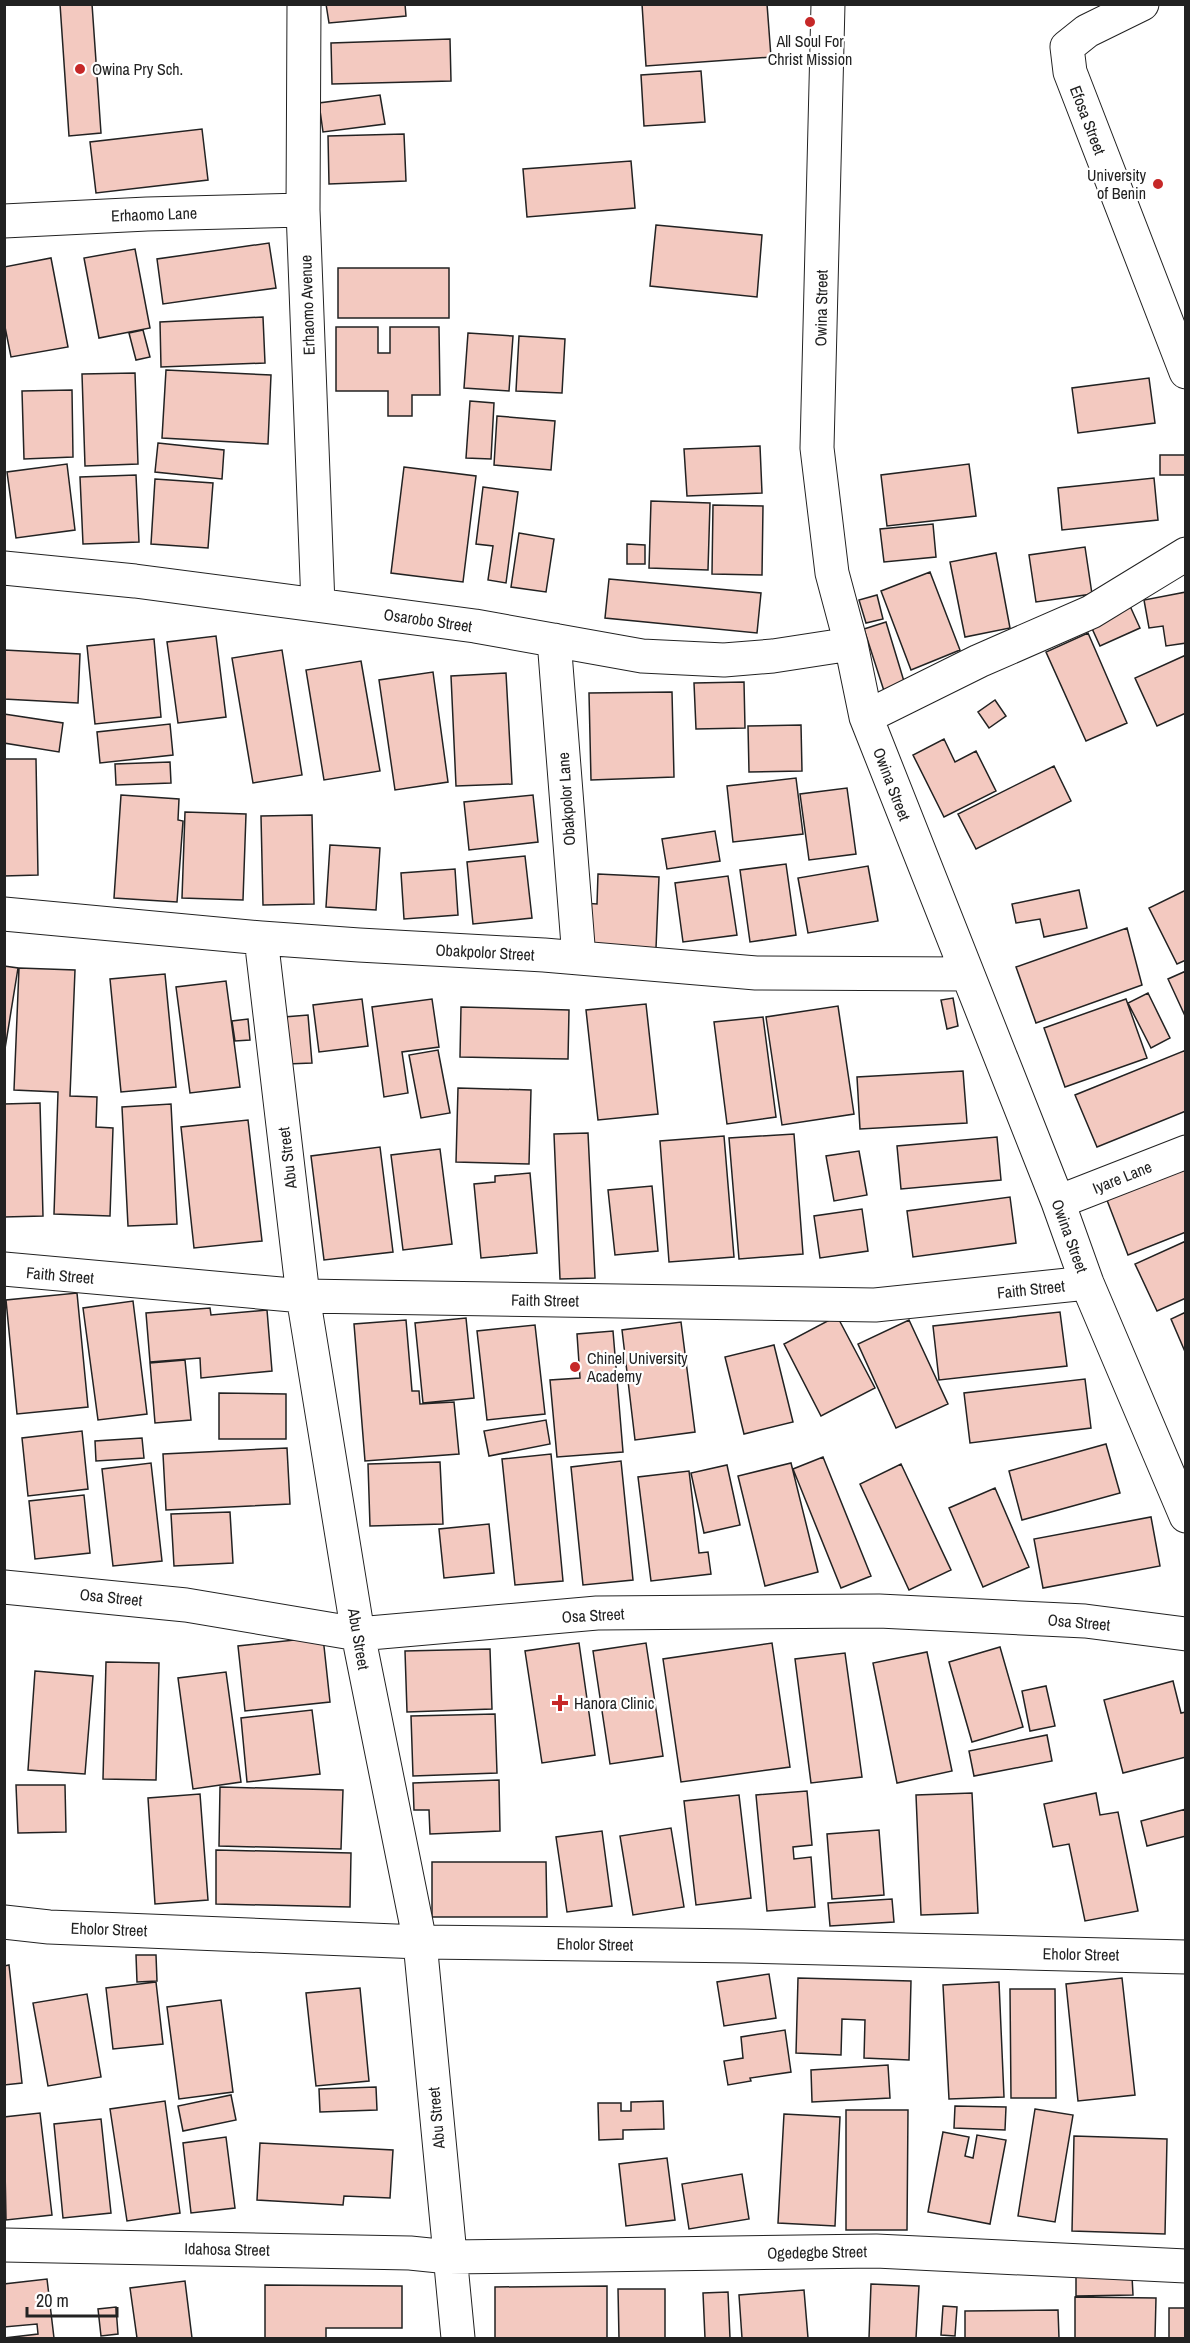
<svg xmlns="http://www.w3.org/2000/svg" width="1190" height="2343" font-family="'Archivo Narrow',sans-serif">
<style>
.building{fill:#f3c9c0;stroke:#222;stroke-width:1.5}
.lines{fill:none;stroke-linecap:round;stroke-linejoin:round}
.minor-casing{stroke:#222;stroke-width:35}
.minor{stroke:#fff;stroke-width:33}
.poi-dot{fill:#c62828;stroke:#fff;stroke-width:2}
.labels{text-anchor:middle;stroke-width:4.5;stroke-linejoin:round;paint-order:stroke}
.poi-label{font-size:16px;fill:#222;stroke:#fff;text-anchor:start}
.street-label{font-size:16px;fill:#222;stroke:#fff}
</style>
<rect width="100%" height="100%" fill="#fff"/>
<!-- building -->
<path class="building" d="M 60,4 L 92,4 L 101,133 L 69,136 Z
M 326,4 L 405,4 L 406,16 L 329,23 Z
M 642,4 L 767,4 L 771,57 L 646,66 Z
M 450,39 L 451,81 L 332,84 L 331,43 Z
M 701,71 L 705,122 L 644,126 L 641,75 Z
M 380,95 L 385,124 L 323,132 L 319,103 Z
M 202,129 L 208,180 L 96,193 L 90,142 Z
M 404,134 L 406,181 L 329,184 L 328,136 Z
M 631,161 L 635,208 L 527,217 L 523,169 Z
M 656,225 L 762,235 L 757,297 L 650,286 Z
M 269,243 L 276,288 L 163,304 L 157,259 Z
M 135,249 L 150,328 L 99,338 L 84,258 Z
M 51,258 L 68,347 L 11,357 L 4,322 L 4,267 Z
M 338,268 L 449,268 L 449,318 L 338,318 Z
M 263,317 L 265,363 L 161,367 L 160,322 Z
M 336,327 L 378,327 L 378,353 L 390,353 L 390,327 L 439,327 L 440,395 L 412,395 L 412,416 L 388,416 L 388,391 L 336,391 Z
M 143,330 L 150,357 L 136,360 L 129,333 Z
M 468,333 L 513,336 L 509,391 L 464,388 Z
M 519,336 L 565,339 L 562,393 L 516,391 Z
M 166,370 L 271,375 L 268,444 L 162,438 Z
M 135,373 L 138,464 L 85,466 L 82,374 Z
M 1149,378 L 1155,423 L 1078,433 L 1072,388 Z
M 72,390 L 73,457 L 24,459 L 22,391 Z
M 470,401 L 494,403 L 491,459 L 466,458 Z
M 497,416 L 555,421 L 551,470 L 494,465 Z
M 158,443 L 224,450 L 222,479 L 155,472 Z
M 760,446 L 762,493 L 687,496 L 684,449 Z
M 1160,455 L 1186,455 L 1186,475 L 1160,475 Z
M 67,464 L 75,530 L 16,538 L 7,472 Z
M 969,464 L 976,516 L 887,526 L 881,475 Z
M 404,467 L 476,476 L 463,582 L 391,573 Z
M 136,475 L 139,542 L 83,544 L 80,477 Z
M 1154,478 L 1158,520 L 1062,530 L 1058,488 Z
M 155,479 L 213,483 L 208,548 L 151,544 Z
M 483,487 L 518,492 L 506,583 L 488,580 L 493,546 L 476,544 Z
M 651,501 L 710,503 L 708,570 L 649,568 Z
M 713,505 L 763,506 L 762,575 L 712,574 Z
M 933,524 L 936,557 L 884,562 L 880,529 Z
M 519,533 L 554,539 L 546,592 L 511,587 Z
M 627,544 L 645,545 L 645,564 L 627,564 Z
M 1085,547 L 1092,594 L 1036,602 L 1029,555 Z
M 996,553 L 1010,628 L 965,637 L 950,562 Z
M 930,572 L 960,650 L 911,670 L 881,591 Z
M 609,579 L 761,593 L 757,633 L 605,618 Z
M 1186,592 L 1186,643 L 1166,646 L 1163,626 L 1149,628 L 1144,600 Z
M 877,595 L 883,619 L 866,623 L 859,600 Z
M 1130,606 L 1140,628 L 1100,646 L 1090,624 Z
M 886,622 L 906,688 L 885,694 L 864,629 Z
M 1088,633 L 1127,723 L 1086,741 L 1046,652 Z
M 216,636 L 226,717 L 178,723 L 167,642 Z
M 154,639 L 161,717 L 95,724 L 87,646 Z
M 4,650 L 80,654 L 78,703 L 4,699 Z
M 282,650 L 302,775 L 253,783 L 232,658 Z
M 1186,655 L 1186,713 L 1157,726 L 1135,678 Z
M 361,661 L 380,771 L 324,780 L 306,670 Z
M 433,672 L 448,782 L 395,790 L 379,680 Z
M 506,673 L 512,784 L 456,786 L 451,676 Z
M 744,682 L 745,728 L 696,729 L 694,683 Z
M 672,692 L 674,777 L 591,780 L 589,693 Z
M 995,700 L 1006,716 L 989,728 L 978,712 Z
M 4,714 L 63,723 L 59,752 L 4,743 Z
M 170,724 L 173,755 L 100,763 L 97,732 Z
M 801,725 L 802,771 L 749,772 L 748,726 Z
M 944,739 L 955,762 L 976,751 L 996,791 L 944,817 L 913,755 Z
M 4,759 L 36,759 L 38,875 L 4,876 Z
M 170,762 L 171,783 L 116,785 L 115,764 Z
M 1054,766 L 1071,801 L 976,849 L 958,814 Z
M 796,778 L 803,834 L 733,842 L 727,786 Z
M 847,788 L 856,854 L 809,860 L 800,794 Z
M 121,795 L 179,799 L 178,820 L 183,821 L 177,902 L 114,898 Z
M 533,795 L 538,842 L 469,850 L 464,802 Z
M 185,812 L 246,814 L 243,900 L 182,898 Z
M 312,815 L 314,904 L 263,905 L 261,816 Z
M 715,831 L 720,861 L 667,869 L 662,839 Z
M 330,845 L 380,848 L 376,910 L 326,907 Z
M 525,856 L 532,918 L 473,924 L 467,862 Z
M 786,864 L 796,935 L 750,942 L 740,870 Z
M 868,866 L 878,921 L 808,933 L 798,878 Z
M 455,869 L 458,915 L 404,919 L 401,873 Z
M 598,874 L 659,877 L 656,948 L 582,945 L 583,903 L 597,904 Z
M 728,876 L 737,935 L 683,942 L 675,883 Z
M 1079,890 L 1087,928 L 1044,937 L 1040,919 L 1016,923 L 1012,904 Z
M 1186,890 L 1186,960 L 1177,964 L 1149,908 Z
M 1127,928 L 1142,985 L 1036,1023 L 1016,967 Z
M 4,966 L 18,968 L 4,1055 Z
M 19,968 L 75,970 L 70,1096 L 97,1097 L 96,1127 L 113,1128 L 110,1216 L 54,1214 L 58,1092 L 14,1090 Z
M 1186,971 L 1186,1018 L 1168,979 Z
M 165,974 L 176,1087 L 121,1092 L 110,979 Z
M 226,981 L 240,1087 L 190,1093 L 176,987 Z
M 1148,993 L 1170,1038 L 1151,1048 L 1128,1003 Z
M 953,998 L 958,1026 L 947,1029 L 941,1000 Z
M 362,999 L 368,1046 L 319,1052 L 313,1005 Z
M 432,999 L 439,1047 L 402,1052 L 408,1093 L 384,1097 L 372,1007 Z
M 1126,999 L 1147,1058 L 1065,1087 L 1044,1028 Z
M 646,1004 L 658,1114 L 598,1120 L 586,1010 Z
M 838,1006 L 854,1114 L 782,1125 L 766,1017 Z
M 461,1007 L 569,1010 L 568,1059 L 460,1057 Z
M 308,1015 L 312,1063 L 287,1064 L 284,1017 Z
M 763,1017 L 776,1117 L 727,1124 L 714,1022 Z
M 248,1019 L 250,1040 L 235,1041 L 232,1021 Z
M 438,1050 L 450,1113 L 421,1118 L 409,1055 Z
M 1186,1050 L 1186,1111 L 1097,1147 L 1075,1095 Z
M 963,1071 L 967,1123 L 860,1129 L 857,1077 Z
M 458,1088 L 531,1090 L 529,1164 L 456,1162 Z
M 40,1103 L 43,1216 L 4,1217 L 4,1104 Z
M 171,1104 L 177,1224 L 128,1226 L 122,1107 Z
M 248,1120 L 262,1241 L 194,1248 L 181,1127 Z
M 588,1133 L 595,1278 L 560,1279 L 554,1134 Z
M 794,1134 L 803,1254 L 739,1259 L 729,1138 Z
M 724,1136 L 734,1257 L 669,1262 L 660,1141 Z
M 997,1137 L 1001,1180 L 901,1189 L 897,1146 Z
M 380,1147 L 393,1252 L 324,1260 L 311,1156 Z
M 440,1149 L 452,1244 L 403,1250 L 391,1155 Z
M 859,1151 L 867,1195 L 834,1201 L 826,1156 Z
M 1186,1163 L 1186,1232 L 1128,1255 L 1105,1195 Z
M 530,1173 L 537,1253 L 481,1258 L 474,1184 L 495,1182 L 495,1176 Z
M 652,1186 L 658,1251 L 615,1255 L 608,1190 Z
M 1010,1197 L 1016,1243 L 913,1257 L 907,1211 Z
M 862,1209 L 868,1251 L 820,1258 L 814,1216 Z
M 1186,1241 L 1186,1298 L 1157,1311 L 1135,1264 Z
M 77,1293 L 88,1407 L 17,1414 L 6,1300 Z
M 133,1301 L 147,1414 L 98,1420 L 83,1308 Z
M 210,1308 L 211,1315 L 267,1310 L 272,1371 L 201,1378 L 200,1358 L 150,1362 L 146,1313 Z
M 1060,1312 L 1067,1366 L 939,1380 L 933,1326 Z
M 1186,1312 L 1186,1354 L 1171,1319 Z
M 837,1316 L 875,1388 L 821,1416 L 784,1344 Z
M 466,1318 L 474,1398 L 423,1403 L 415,1323 Z
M 406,1320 L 412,1391 L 419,1391 L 420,1404 L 454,1402 L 459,1454 L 365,1461 L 354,1324 Z
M 909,1320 L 948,1404 L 896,1428 L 858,1344 Z
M 681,1322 L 695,1432 L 635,1440 L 622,1330 Z
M 535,1325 L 545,1414 L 487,1420 L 477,1331 Z
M 613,1331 L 623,1452 L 557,1457 L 550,1380 L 580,1378 L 577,1334 Z
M 774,1345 L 793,1422 L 744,1434 L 725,1357 Z
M 185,1360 L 191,1420 L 155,1423 L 150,1363 Z
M 1085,1379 L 1091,1428 L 970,1443 L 964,1393 Z
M 219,1393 L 286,1394 L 286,1439 L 219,1439 Z
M 546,1420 L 550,1444 L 489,1456 L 484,1431 Z
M 82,1431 L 88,1489 L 28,1496 L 22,1438 Z
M 142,1438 L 144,1458 L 96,1461 L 95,1441 Z
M 1106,1444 L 1120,1493 L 1022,1520 L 1009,1471 Z
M 287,1448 L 290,1504 L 166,1510 L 163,1454 Z
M 551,1454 L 563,1581 L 515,1585 L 502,1459 Z
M 823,1457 L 871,1576 L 841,1588 L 793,1469 Z
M 621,1461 L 633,1580 L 583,1585 L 571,1467 Z
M 440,1462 L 443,1524 L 370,1526 L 368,1464 Z
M 151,1463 L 162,1561 L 113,1566 L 102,1469 Z
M 791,1463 L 818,1572 L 765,1586 L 738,1476 Z
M 901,1464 L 951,1570 L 909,1590 L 860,1484 Z
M 727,1465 L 740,1525 L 704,1533 L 691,1473 Z
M 689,1471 L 699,1553 L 708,1552 L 711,1574 L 651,1581 L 638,1477 Z
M 995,1488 L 1029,1567 L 983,1587 L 949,1508 Z
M 84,1495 L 90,1553 L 35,1559 L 29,1501 Z
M 230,1512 L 233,1563 L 174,1566 L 171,1514 Z
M 1151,1517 L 1160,1566 L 1043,1588 L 1034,1539 Z
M 489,1524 L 494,1573 L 444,1578 L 439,1529 Z
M 323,1637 L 330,1702 L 245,1711 L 238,1646 Z
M 579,1643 L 595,1755 L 542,1763 L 525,1651 Z
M 646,1643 L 663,1756 L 610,1764 L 593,1651 Z
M 772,1643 L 790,1767 L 681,1782 L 663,1659 Z
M 1000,1647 L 1023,1727 L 972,1742 L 949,1662 Z
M 490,1649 L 492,1709 L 407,1712 L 405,1651 Z
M 927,1652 L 952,1771 L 897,1783 L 873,1663 Z
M 845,1653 L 862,1777 L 811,1783 L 795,1659 Z
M 106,1662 L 159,1663 L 156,1780 L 103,1779 Z
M 35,1671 L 93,1676 L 85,1774 L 28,1770 Z
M 226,1672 L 241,1782 L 193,1789 L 178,1678 Z
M 1173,1681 L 1181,1713 L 1186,1712 L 1186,1757 L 1123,1773 L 1104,1700 Z
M 1046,1686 L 1055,1726 L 1030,1731 L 1022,1691 Z
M 312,1710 L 320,1774 L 247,1782 L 241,1718 Z
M 495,1714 L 497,1773 L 413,1776 L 411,1716 Z
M 1047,1735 L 1052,1761 L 974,1776 L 969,1751 Z
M 499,1780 L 500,1831 L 430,1834 L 429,1810 L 414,1810 L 413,1783 Z
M 16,1785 L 65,1785 L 66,1832 L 18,1833 Z
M 220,1787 L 343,1790 L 341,1849 L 219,1846 Z
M 807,1791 L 812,1845 L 793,1847 L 794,1859 L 811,1857 L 815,1907 L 767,1911 L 756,1795 Z
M 972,1793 L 978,1913 L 921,1915 L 916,1795 Z
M 1096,1793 L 1100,1815 L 1118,1812 L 1138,1911 L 1085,1921 L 1069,1844 L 1053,1847 L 1044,1804 Z
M 200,1794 L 208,1900 L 155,1904 L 148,1798 Z
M 739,1795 L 751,1898 L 696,1905 L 684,1801 Z
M 1186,1809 L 1186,1836 L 1147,1846 L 1141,1821 Z
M 671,1828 L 684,1907 L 633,1915 L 620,1836 Z
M 879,1830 L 884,1895 L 832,1899 L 827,1834 Z
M 602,1831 L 612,1906 L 567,1912 L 556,1837 Z
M 216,1850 L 351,1853 L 350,1907 L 216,1904 Z
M 432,1862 L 546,1862 L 547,1917 L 432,1917 Z
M 892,1899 L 894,1922 L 830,1926 L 828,1903 Z
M 136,1955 L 156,1955 L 157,1981 L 137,1982 Z
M 9,1965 L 22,2083 L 4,2085 L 4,1966 Z
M 769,1974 L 776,2018 L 724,2026 L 717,1982 Z
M 798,1978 L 911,1981 L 909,2060 L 864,2058 L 865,2020 L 842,2019 L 841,2055 L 796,2053 Z
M 1122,1978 L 1135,2095 L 1078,2101 L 1066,1984 Z
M 156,1982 L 163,2044 L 113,2049 L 106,1988 Z
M 999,1982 L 1004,2097 L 949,2099 L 943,1985 Z
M 360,1988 L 369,2081 L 316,2086 L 306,1993 Z
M 1010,1989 L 1055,1989 L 1056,2098 L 1011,2098 Z
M 87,1994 L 101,2077 L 48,2086 L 33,2003 Z
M 221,2000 L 233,2092 L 179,2099 L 167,2007 Z
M 785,2030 L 791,2072 L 750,2078 L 751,2081 L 728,2085 L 724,2061 L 743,2058 L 741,2037 Z
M 888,2065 L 890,2098 L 812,2102 L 811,2070 Z
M 376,2087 L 377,2110 L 320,2112 L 319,2089 Z
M 231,2095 L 236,2120 L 183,2131 L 178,2106 Z
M 165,2101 L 180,2213 L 127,2221 L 110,2109 Z
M 663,2101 L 664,2129 L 623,2130 L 623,2139 L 599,2140 L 598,2103 L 621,2103 L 621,2111 L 631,2111 L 631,2102 Z
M 955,2106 L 1006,2107 L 1005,2130 L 954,2128 Z
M 1035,2109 L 1073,2115 L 1055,2222 L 1018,2216 Z
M 846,2110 L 908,2110 L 907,2230 L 846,2230 Z
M 40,2113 L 52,2215 L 6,2220 L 4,2117 Z
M 784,2114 L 840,2117 L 835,2226 L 778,2223 Z
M 101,2119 L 111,2213 L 63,2218 L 54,2124 Z
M 943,2132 L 969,2137 L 965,2156 L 973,2158 L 977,2135 L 1006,2140 L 990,2224 L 928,2212 Z
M 1074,2136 L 1167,2139 L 1165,2234 L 1072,2231 Z
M 226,2137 L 235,2208 L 191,2213 L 183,2143 Z
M 260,2143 L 393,2150 L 390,2198 L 344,2196 L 343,2205 L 257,2200 Z
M 667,2158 L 675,2220 L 626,2226 L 619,2164 Z
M 742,2174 L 749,2219 L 689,2229 L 682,2184 Z
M 1076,2276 L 1132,2276 L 1133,2295 L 1076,2296 Z
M 47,2279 L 54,2338 L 4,2338 L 38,2334 L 37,2324 L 4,2327 L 4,2284 Z
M 185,2281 L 192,2338 L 137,2338 L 130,2288 Z
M 871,2284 L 919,2286 L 916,2338 L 869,2338 Z
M 265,2285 L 402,2286 L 402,2328 L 326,2328 L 326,2338 L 265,2338 Z
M 607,2286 L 607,2338 L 495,2338 L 495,2287 Z
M 618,2289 L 665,2289 L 665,2338 L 619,2338 Z
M 804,2290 L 808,2338 L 742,2338 L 739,2295 Z
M 728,2292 L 730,2338 L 705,2338 L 703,2293 Z
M 1075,2297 L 1156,2298 L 1155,2338 L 1075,2338 Z
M 943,2306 L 957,2307 L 955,2336 L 941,2335 Z
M 116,2307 L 118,2334 L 101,2336 L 98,2309 Z
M 1169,2308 L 1186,2308 L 1186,2338 L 1169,2338 Z
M 1058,2310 L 1059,2338 L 965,2338 L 965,2311 Z"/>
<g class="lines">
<!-- minor casing -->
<g class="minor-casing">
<path id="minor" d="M 304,4 L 303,210 L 318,605
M 828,4 L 817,448 L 832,573 L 851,644 L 866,717 L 1058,1202 L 1087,1283 L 1186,1516
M 1142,4 L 1087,31 L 1067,47 L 1070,72 L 1186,372
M 4,221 L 147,214 L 303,210
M 4,568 L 135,581 L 475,626 L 642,656 L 724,660 L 773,656 L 851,644
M 554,640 L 579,958
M 866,717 L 979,661 L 1091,612 L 1186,554
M 4,914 L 261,938 L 359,945 L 544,955 L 756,973 L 967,974
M 261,938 L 303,1296 L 358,1634 L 420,1942 L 458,2338
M 1058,1202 L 1186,1152
M 4,1269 L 303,1296 L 875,1305 L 1087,1283
M 4,1587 L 186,1605 L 358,1634 L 597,1613 L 879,1611 L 1085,1621 L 1186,1634
M 4,1922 L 49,1927 L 420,1942 L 744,1946 L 1186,1957
M 4,2245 L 410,2253 L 449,2257 L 876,2251 L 1186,2266"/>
</g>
<!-- minor -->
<use href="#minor" class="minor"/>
</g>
<!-- markers -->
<g class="poi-dot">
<circle cx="810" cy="22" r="6"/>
<circle cx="80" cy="69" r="6"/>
<circle cx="1158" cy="184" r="6"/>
<circle cx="575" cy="1367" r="6"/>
<path d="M557 1694h6v6h6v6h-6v6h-6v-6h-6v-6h6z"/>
</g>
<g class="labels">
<!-- poi labels -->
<g class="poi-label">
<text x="810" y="47" text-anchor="middle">All Soul For<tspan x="810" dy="18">Christ Mission</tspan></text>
<text x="92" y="75">Owina Pry Sch.</text>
<text x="1146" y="181" text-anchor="end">University<tspan x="1146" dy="18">of Benin</tspan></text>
<text x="587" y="1364">Chinel University<tspan x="587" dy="18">Academy</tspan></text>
<text x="574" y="1709">Hanora Clinic</text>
</g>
<!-- street labels -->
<g class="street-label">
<text transform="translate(1088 120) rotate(69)" y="6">Efosa Street</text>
<text transform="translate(154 214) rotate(-2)" y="6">Erhaomo Lane</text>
<text transform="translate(307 305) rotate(-92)" y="6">Erhaomo Avenue</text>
<text transform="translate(821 308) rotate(-89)" y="6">Owina Street</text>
<text transform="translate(428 620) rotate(8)" y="6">Osarobo Street</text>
<text transform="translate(892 784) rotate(69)" y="6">Owina Street</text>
<text transform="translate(566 799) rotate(-94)" y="6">Obakpolor Lane</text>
<text transform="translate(485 952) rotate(3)" y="6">Obakpolor Street</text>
<text transform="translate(287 1158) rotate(-97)" y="6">Abu Street</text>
<text transform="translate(1122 1177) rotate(-22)" y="6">Iyare Lane</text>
<text transform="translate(1070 1236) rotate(70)" y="6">Owina Street</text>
<text transform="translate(60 1275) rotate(5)" y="6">Faith Street</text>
<text transform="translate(1031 1289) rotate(-6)" y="6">Faith Street</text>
<text transform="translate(545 1300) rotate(1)" y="6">Faith Street</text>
<text transform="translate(111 1597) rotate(6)" y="6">Osa Street</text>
<text transform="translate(593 1615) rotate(-3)" y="6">Osa Street</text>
<text transform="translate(1079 1622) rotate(5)" y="6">Osa Street</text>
<text transform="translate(359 1639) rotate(80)" y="6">Abu Street</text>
<text transform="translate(109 1929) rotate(2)" y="6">Eholor Street</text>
<text transform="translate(595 1944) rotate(1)" y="6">Eholor Street</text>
<text transform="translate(1081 1954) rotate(1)" y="6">Eholor Street</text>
<text transform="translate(436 2118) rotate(-95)" y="6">Abu Street</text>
<text transform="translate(227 2249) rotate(1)" y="6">Idahosa Street</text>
<text transform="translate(817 2252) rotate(-1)" y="6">Ogedegbe Street</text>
</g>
</g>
<!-- border -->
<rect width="1190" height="2343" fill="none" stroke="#222222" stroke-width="12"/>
<!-- scale -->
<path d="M27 2307v9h90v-9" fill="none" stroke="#222222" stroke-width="3"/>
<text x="36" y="2307" font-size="18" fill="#222222" stroke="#ffffff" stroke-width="4.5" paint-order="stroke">20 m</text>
</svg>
